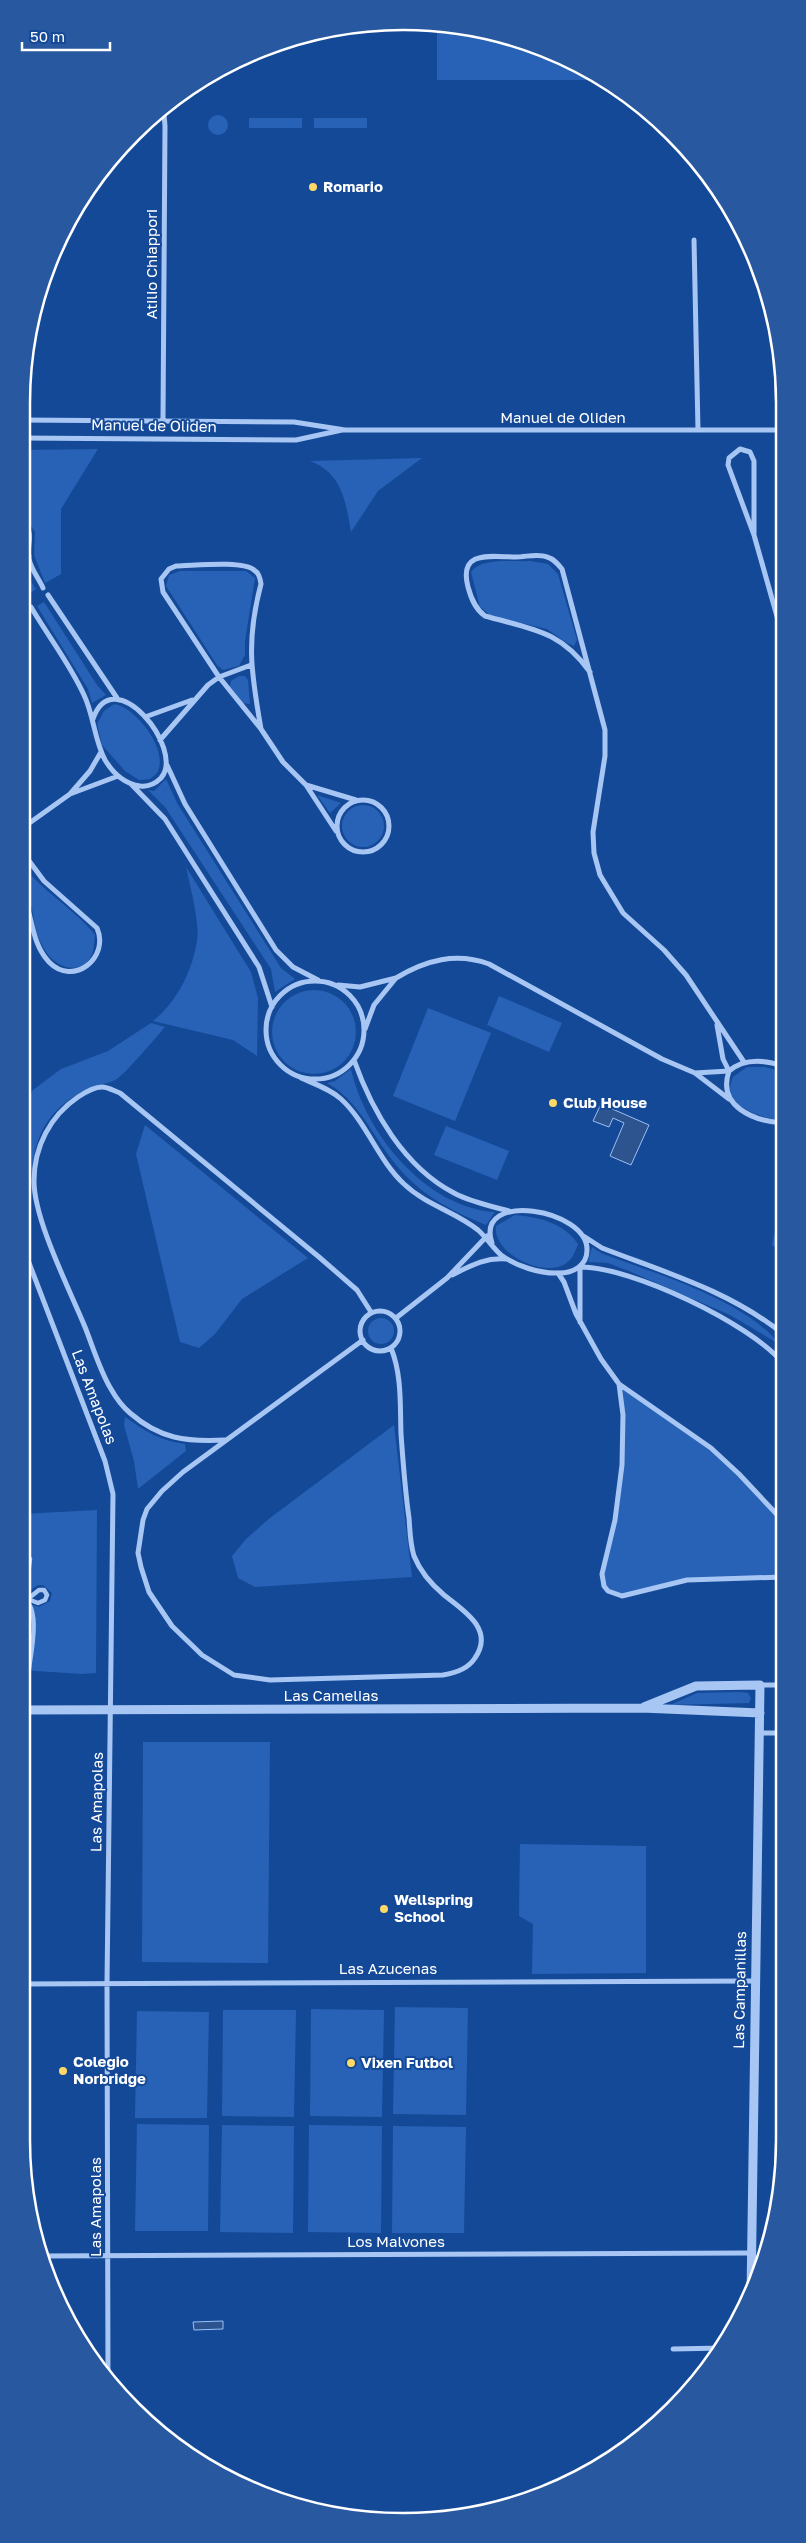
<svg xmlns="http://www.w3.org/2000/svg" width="806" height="2543" font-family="'Golos Text',sans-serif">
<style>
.green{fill:#2762b6}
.water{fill:#2e548f;stroke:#99c0f5}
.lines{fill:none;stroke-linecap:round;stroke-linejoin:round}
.pedestrian{stroke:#a7c6f3;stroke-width:4.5}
.minor{stroke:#a7c6f3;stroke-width:5}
.tertiary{stroke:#a7c6f3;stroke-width:9}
.poi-dot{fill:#ffd968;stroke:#144998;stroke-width:2}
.labels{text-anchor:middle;stroke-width:4;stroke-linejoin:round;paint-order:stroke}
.poi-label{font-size:15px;font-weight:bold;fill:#fff;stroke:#144998;text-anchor:start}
.street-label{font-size:15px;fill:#fff;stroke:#144998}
.rim{fill:none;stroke:#fff;stroke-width:2.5}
</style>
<rect width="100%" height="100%" fill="#144998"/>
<!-- green -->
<path class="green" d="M 437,25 L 478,29 L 594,72 L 603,80 L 437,80 Z
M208 125a10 10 0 1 1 20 0a10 10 0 1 1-20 0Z
M 249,118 L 302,118 L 302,128 L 249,128 Z
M 314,118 L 367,118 L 367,128 L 314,128 Z
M 98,449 L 61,509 L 61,574 L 45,583 L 34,555 L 35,532 L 21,510 L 21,450 Z
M 422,458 L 378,491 L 351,532 C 346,502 342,473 310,461 Z
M 530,561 L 548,564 L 558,574 L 577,640 L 574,646 L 567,643 L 547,629 L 491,616 L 480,607 L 471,572 C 481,557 514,562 530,561 Z
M 24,571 L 36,589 L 29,594 L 21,583 L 21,573 Z
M 180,571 L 246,571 L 255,578 L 245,641 L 245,655 L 239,666 L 223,670 L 217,665 L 166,586 L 169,575 Z
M 44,602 L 97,685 L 106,695 L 92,703 L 88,689 L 37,606 Z
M 239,676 L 245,676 L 248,680 L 250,704 L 243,703 L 230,686 L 231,681 Z
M 114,704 C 135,707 168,748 158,771 C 157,774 152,777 150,779 L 139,780 L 125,771 L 102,745 L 97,724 L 104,711 Z
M 166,779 L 177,803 L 281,968 L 295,979 L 275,992 L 271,969 L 165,807 L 148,790 L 154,791 Z
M 317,795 L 341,803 L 330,813 Z
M342 826a21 21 0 1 1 42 0a21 21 0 1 1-42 0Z
M 21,863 C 42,892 74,908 95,935 C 94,944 94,955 88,961 C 74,975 55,965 46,952 C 35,937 34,916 30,900 C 28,892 22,886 21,878 C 20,873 21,868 21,863 Z
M 186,867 L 251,972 L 258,998 L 257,1056 L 233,1040 L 153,1021 C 177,1002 193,970 197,940 C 200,923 190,886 186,867 Z
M272 1032a42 42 0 1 1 84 0a42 42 0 1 1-84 0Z
M 499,996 L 562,1023 L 549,1052 L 487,1025 Z
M 428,1008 L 491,1033 L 455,1121 L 393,1096 Z
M 151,1023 L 165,1027 C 157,1036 123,1077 115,1080 C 105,1085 93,1085 83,1091 C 39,1115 31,1148 31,1194 L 21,1168 L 21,1113 L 33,1090 L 61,1069 L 108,1051 Z
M 747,1067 L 765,1067 L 783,1072 L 783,1120 C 766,1119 732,1110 730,1089 C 730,1085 732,1080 733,1077 Z
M 351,1069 C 365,1133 426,1208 495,1212 L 486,1225 C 451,1211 416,1192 393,1161 C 371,1133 359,1101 327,1083 L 335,1081 Z
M 145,1125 L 308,1258 L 242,1299 L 215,1334 L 199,1348 L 180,1342 L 136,1154 Z
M 446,1126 L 509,1151 L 497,1180 L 434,1155 Z
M 783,1191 L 783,1253 L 772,1245 Z
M 515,1215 C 539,1217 564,1223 578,1244 C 575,1252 573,1259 565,1264 C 543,1278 492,1253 496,1226 Z
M 592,1247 L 601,1253 C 653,1273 744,1299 779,1344 L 730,1315 L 629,1271 L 608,1263 L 588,1262 Z
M368 1331a13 13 0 1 1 26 0a13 13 0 1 1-26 0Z
M 619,1384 L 711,1448 L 784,1522 L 784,1577 L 704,1578 L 630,1595 L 613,1594 L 603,1581 L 615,1520 L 623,1437 Z
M 125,1417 C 145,1431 160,1441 185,1444 L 186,1451 L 138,1489 L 134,1461 L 124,1425 Z
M 394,1425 L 412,1577 L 255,1587 L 238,1578 L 232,1556 L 246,1539 L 270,1518 Z
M 97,1510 L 96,1673 L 82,1674 L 21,1670 L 21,1599 L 29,1604 L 39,1607 L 50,1601 L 52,1593 L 43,1585 L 38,1585 L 29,1591 L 25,1590 L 27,1559 L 21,1586 L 21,1514 Z
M 741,1692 L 748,1693 L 751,1698 L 749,1703 L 670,1705 L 697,1693 Z
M 143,1742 L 270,1742 L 268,1963 L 142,1962 Z
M 520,1844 L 646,1846 L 646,1973 L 532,1974 L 533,1924 L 519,1916 Z
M 395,2007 L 468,2008 L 466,2115 L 393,2114 Z
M 311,2009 L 384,2010 L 382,2117 L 310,2116 Z
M 223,2010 L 296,2010 L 294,2117 L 222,2116 Z
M 137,2011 L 209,2012 L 207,2118 L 135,2118 Z
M 137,2124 L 209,2125 L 208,2231 L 135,2231 Z
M 222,2125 L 294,2126 L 293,2233 L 220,2232 Z
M 309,2125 L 382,2126 L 381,2233 L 308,2232 Z
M 393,2126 L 466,2127 L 464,2233 L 392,2233 Z"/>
<!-- water -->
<path class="water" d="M 601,1104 L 649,1125 L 631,1165 L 610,1156 L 624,1123 L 613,1118 L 609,1127 L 593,1121 Z
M 223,2321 L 223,2329 L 194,2330 L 193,2322 Z"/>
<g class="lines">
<!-- pedestrian -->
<path class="pedestrian" d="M 21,1597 C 43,1605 30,1657 28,1675
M 29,1598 L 39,1590 L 44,1590 L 47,1595 L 45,1600 L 38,1603 L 25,1598 L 30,1559"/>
<!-- minor -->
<path class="minor" d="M 160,111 L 164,114 L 165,126 L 163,420
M 694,240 L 698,430
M 21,420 L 294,422 L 345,430 L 782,430
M 21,438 L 296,440 L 342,430
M 21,517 C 36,538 26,539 29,559 C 31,569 39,579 43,588
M 754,535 L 754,461 L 750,452 L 740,449 L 729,458 L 728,465 L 754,535 L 782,634
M 21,568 L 29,556
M 21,594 L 26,600
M 48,595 L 117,698
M 31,607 C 48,636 70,664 84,695 C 94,716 94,739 105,760 C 113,773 125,784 140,786 C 148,787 155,784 161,778 C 186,749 113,660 93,719
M 590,672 C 560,630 531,629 485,616 C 475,609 471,598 468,587 C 458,549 492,557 516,557 C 526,557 538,553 547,557 C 554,559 558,564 562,569 L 605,730 L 605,756 L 593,832 L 594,853 L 600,875 L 623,913 L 664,950 L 686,975 L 744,1062
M 145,717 L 192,700
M 261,729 C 251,672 246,640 261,584 C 260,578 259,573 254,570 C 242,560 192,566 176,566 L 169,569 L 161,579 L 163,592 L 219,677 L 261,729 L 283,762 L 306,785
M 160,740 L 208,685 L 219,677 L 251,665
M 101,752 L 90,771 L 70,794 L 118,776
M 167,765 L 185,804 L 276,950 L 293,967 L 318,980
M 132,785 L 165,819 L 259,967 L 272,1007
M337 826a26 26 0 1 1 52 0a26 26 0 1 1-52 0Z
M 21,829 L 70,794
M 336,831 L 306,785 L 356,800
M 21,850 L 44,881 L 97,928 C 110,958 73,987 49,962 C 30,942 33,913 21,890
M 396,978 C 426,960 456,952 489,964 L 662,1059 L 695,1073 L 729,1099
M266 1030a49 49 0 1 1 98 0a49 49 0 1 1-98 0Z
M 338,985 L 360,987 L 396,978 L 374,1005 L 365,1029
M 354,1060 C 372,1111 404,1167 454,1193 C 471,1202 490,1206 509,1211
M 783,1066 C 765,1060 744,1058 729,1071 C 717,1106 753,1121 783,1123
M 695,1073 L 729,1071 L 723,1059 L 717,1025
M 301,1078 C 315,1084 330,1089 341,1099 C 367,1123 378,1160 404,1184 C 426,1205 456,1212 478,1230 C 487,1238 493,1248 501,1255 C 516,1266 540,1274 559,1273 C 573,1273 587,1266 587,1250 C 588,1209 474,1190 492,1243
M 585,1237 L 602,1248 C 664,1272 730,1291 783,1334
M 21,1242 L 105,1461 L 113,1494 L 107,1983 L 108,2378
M 558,1273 L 564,1282 L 576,1314 L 601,1359 L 619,1384 L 711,1448 L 739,1474 L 784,1522
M 452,1275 C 470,1266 485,1257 507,1259
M360 1331a20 20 0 1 1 40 0a20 20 0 1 1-40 0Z
M 396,1318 L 447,1278 L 487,1236
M 580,1322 L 580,1267 C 630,1266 751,1324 783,1363
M 363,1340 L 183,1472 L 162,1491 L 147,1509 L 143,1520 L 138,1553 L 141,1567 L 149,1592 L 172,1626 L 202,1655 L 234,1675 L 270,1680 L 443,1675 C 456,1673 468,1669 475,1658 C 495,1629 463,1610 444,1595 C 431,1584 420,1571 414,1556 C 410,1544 410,1530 409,1518 C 405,1490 403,1462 401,1434 C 400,1405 402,1375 391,1348
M 619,1384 L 623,1415 L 622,1465 L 615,1520 L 602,1574 L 604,1586 L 608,1591 L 622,1596 L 687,1580 L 784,1577
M 225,1440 C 186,1442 160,1439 130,1413 C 123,1407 116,1398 111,1389 C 100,1371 93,1347 85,1327 C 69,1288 34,1220 34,1181 C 34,1147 50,1116 78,1097 C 84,1093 94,1087 102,1087 C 108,1087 114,1091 120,1093 L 319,1257 L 357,1290 L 371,1312
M 760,1685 L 784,1685
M 759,1733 L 784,1733
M 21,1984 L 754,1981
M 780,2190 L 784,1942
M 41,2256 L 750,2253
M 673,2349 L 723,2348"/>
<!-- tertiary -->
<path class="tertiary" d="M 644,1707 L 696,1686 L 760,1685 L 751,2295
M 21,1710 L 642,1708 L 760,1713"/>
</g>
<!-- markers -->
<g class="poi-dot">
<circle cx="313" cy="187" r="5"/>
<circle cx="553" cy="1103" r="5"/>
<circle cx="384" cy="1909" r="5"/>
<circle cx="351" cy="2063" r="5"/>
<circle cx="63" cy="2071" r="5"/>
</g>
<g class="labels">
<!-- poi labels -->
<g class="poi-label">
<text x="323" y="192">Romario</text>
<text x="563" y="1108">Club House</text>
<text x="394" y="1905">Wellspring<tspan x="394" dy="17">School</tspan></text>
<text x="73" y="2067">Colegio<tspan x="73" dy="17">Norbridge</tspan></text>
<text x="361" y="2068">Vixen Futbol</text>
</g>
<!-- street labels -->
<g class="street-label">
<text transform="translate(152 264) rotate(-90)" y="5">Atilio Chiappori</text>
<text x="563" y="423">Manuel de Oliden</text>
<text transform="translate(154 426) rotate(1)" y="5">Manuel de Oliden</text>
<text transform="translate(94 1397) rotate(69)" y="5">Las Amapolas</text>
<text x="331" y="1701">Las Camelias</text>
<text transform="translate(97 1802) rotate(-89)" y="5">Las Amapolas</text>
<text x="388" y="1974">Las Azucenas</text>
<text transform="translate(740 1990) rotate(-89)" y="5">Las Campanillas</text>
<text transform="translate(96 2207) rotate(-90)" y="5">Las Amapolas</text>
<text x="396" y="2247">Los Malvones</text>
</g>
</g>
<!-- crop -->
<path d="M0 0H806V2543H0ZM403 30H403A373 373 0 0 1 776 403V2140A373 373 0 0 1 403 2513H403A373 373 0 0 1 30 2140V403A373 373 0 0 1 403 30Z" fill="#2758a0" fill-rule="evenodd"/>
<path class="rim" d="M403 30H403A373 373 0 0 1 776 403V2140A373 373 0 0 1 403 2513H403A373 373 0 0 1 30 2140V403A373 373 0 0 1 403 30Z"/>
<!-- scale -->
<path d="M22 42v8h88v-8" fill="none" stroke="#ffffff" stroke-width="2.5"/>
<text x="30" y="42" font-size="15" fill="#ffffff" stroke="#144998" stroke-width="4" paint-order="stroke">50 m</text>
</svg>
